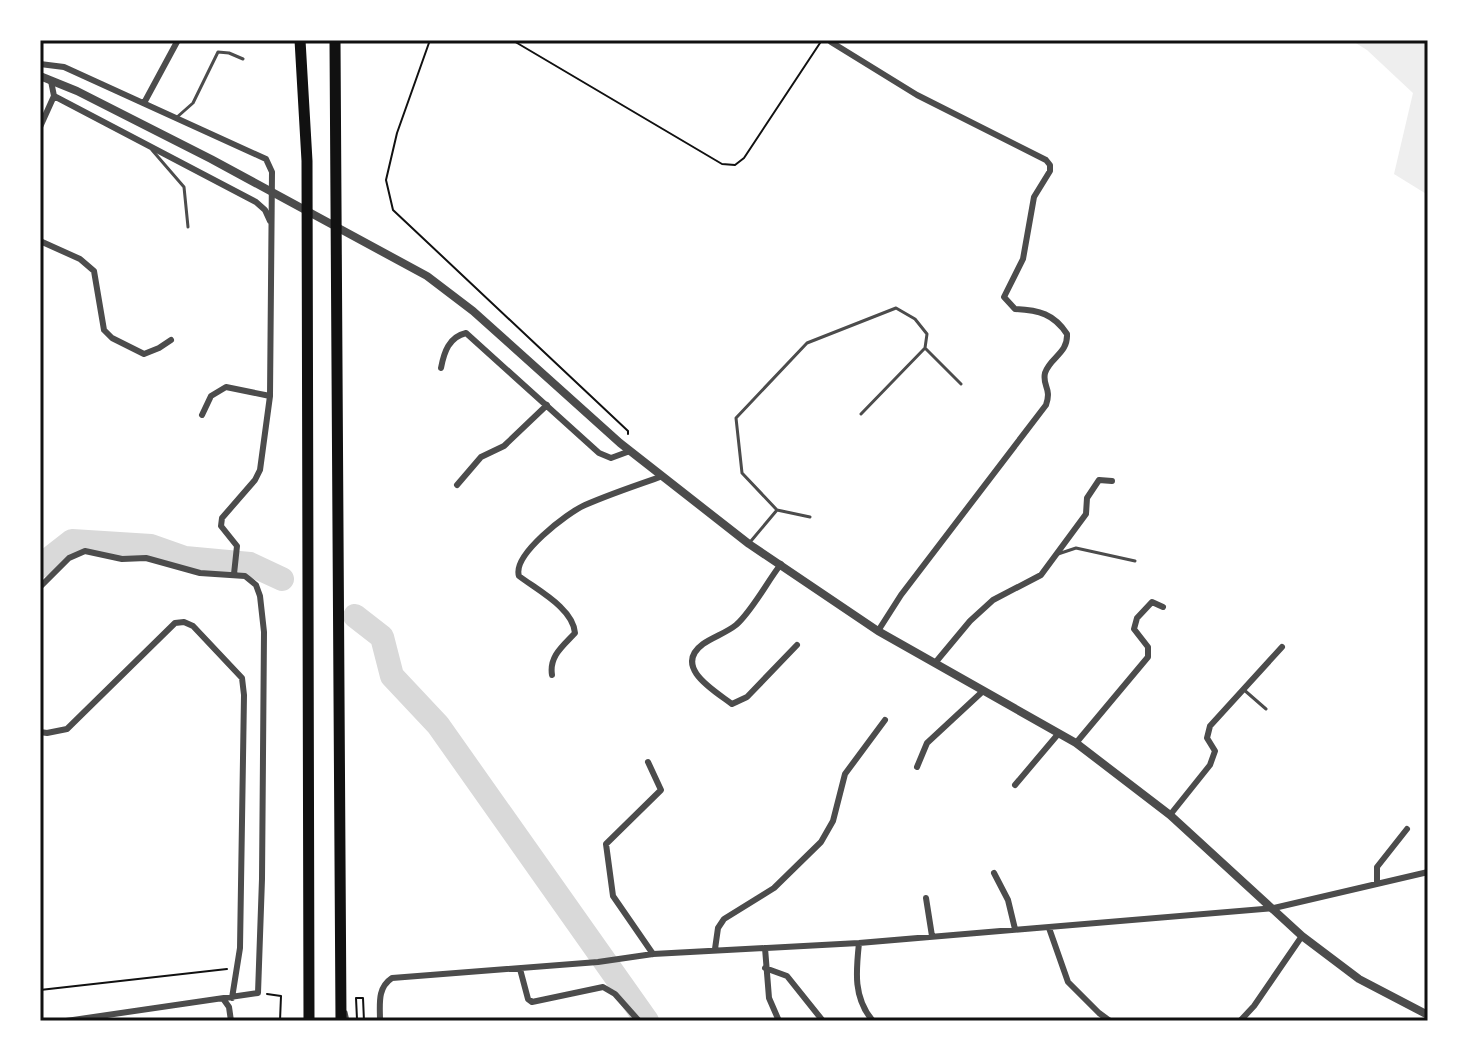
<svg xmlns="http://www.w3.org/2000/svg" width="1468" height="1061" font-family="Ubuntu,sans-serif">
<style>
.green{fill:#eee}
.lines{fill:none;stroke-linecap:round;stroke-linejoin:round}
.river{stroke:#d9d9d9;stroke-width:24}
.path{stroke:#111;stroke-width:2}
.service{stroke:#4c4c4c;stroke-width:3}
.minor{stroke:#4c4c4c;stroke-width:6}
.tertiary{stroke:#4c4c4c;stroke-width:8}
.motorway{stroke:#111;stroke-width:11}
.neatline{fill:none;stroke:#111;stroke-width:3}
</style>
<rect width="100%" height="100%" fill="#fff"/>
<!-- green -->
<path class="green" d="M 1351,40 L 1428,40 L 1428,195 L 1394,174 L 1413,93 L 1367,50 Z"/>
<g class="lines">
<!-- river -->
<path class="river" d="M 40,566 L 72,541 L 151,546 L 185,558 L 250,564 L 282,579
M 355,616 L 382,637 L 392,676 L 438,725 L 647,1021"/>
<!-- path -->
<path class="path" d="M 430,40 L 397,133 L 386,180 L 393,210 L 628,431 L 628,434
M 512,40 L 722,164 L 735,165 L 744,158 L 820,43
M 40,990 L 227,969
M 267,994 L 281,996 L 280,1021
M 357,1019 L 356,998 L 363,998 L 364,1021"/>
<!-- service -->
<path class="service" d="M 176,118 L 193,103 L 218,52 L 229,53 L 243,59
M 152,150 L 184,187 L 188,227
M 861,414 L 925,348
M 777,510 L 810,517
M 751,541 L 777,510 L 742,473 L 736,418 L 807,343 L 896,308 L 915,319 L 927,334 L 925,348 L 961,384
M 1058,554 L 1076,548 L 1135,561
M 1243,689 L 1266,709
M 346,1012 L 348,1021"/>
<!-- minor -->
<path class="minor" d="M 831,42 L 917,95 L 1046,160 L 1050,165 L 1050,171 L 1034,197 L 1023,259 L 1004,297 L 1015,309 C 1039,310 1054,314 1067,334 C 1068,354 1050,357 1045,373 C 1042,386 1052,388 1046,405 L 901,595 L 878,631
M 40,64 L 64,67 L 266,159 L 272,172 L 270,396 L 260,470 L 255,480 L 222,518 L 221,526 L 237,546 L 234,574
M 54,96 L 256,202 L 265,210 L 270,221
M 144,103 L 178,40
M 40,127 L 54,96 L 51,81
M 40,241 L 80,259 L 94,271 L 104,330 L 112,338 L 144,354 L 159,348 L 171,340
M 441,368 C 444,352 449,337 466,333 L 599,453 L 611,458 L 630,451
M 202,415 L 211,396 L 226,387 L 270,396
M 457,485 L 481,457 L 504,446 L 547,405
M 781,564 C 767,582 752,611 736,625 C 726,633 713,637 703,644 C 672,667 715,691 732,704 L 747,697 L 797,645
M 40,587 L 69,558 L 85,551 L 122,559 L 146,558 L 200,573 L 245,576 L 256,585 L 260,596 L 264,632 L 262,879 L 258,993 L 66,1021
M 935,663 L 970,621 L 993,600 L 1041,575 L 1086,514 L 1087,498 L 1099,480 L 1112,481
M 552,675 C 549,656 563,646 575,633 C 573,608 537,590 519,576 C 512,555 567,513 585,505 C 610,494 637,485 663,476
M 40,732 L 47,733 L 67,729 L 175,623 L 184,622 L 193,626 L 242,678 L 244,695 L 240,948 L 232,998
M 1076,743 L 1148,657 L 1148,647 L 1134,629 L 1137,618 L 1152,602 L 1163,607
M 648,762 L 661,790 L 606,844 L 613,896 L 653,954
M 917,767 L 927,743 L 982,692
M 1015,785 L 1059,733
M 1170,815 L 1210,765 L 1215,751 L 1207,738 L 1210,726 L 1282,647
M 994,873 L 1008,900 L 1015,929
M 1377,884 L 1377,867 L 1407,829
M 926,898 L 932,936
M 1049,928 L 1068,982 L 1099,1013 L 1110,1021
M 859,943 C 856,971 853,998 873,1021
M 765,948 L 769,998 L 779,1021
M 715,949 L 718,928 L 724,919 L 774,888 L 821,842 L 833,821 L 845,774 L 885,720
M 765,968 L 787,976 L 823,1021
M 520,969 L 528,999 L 532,1002 L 603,987 L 615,994 L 639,1021
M 224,1000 L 229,1007 L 231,1021
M 380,1021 C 380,1004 377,988 392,978 L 598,962 L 653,954 L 859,943 L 1274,908 L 1428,872
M 1240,1021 L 1254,1006 L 1302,936"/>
<!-- tertiary -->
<path class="tertiary" d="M 40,76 L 77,91 L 211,159 L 427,276 L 473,311 L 620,443 L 749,544 L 878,631 L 1076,743 L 1170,815 L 1302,936 L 1359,979 L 1428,1015"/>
<!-- motorway -->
<path class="motorway" d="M 300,40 L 307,161 L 309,1021
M 335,40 L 341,1021"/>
</g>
<!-- border -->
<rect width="1468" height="1061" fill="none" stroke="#ffffff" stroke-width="84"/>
<rect x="42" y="42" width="1384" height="977" class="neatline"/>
</svg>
